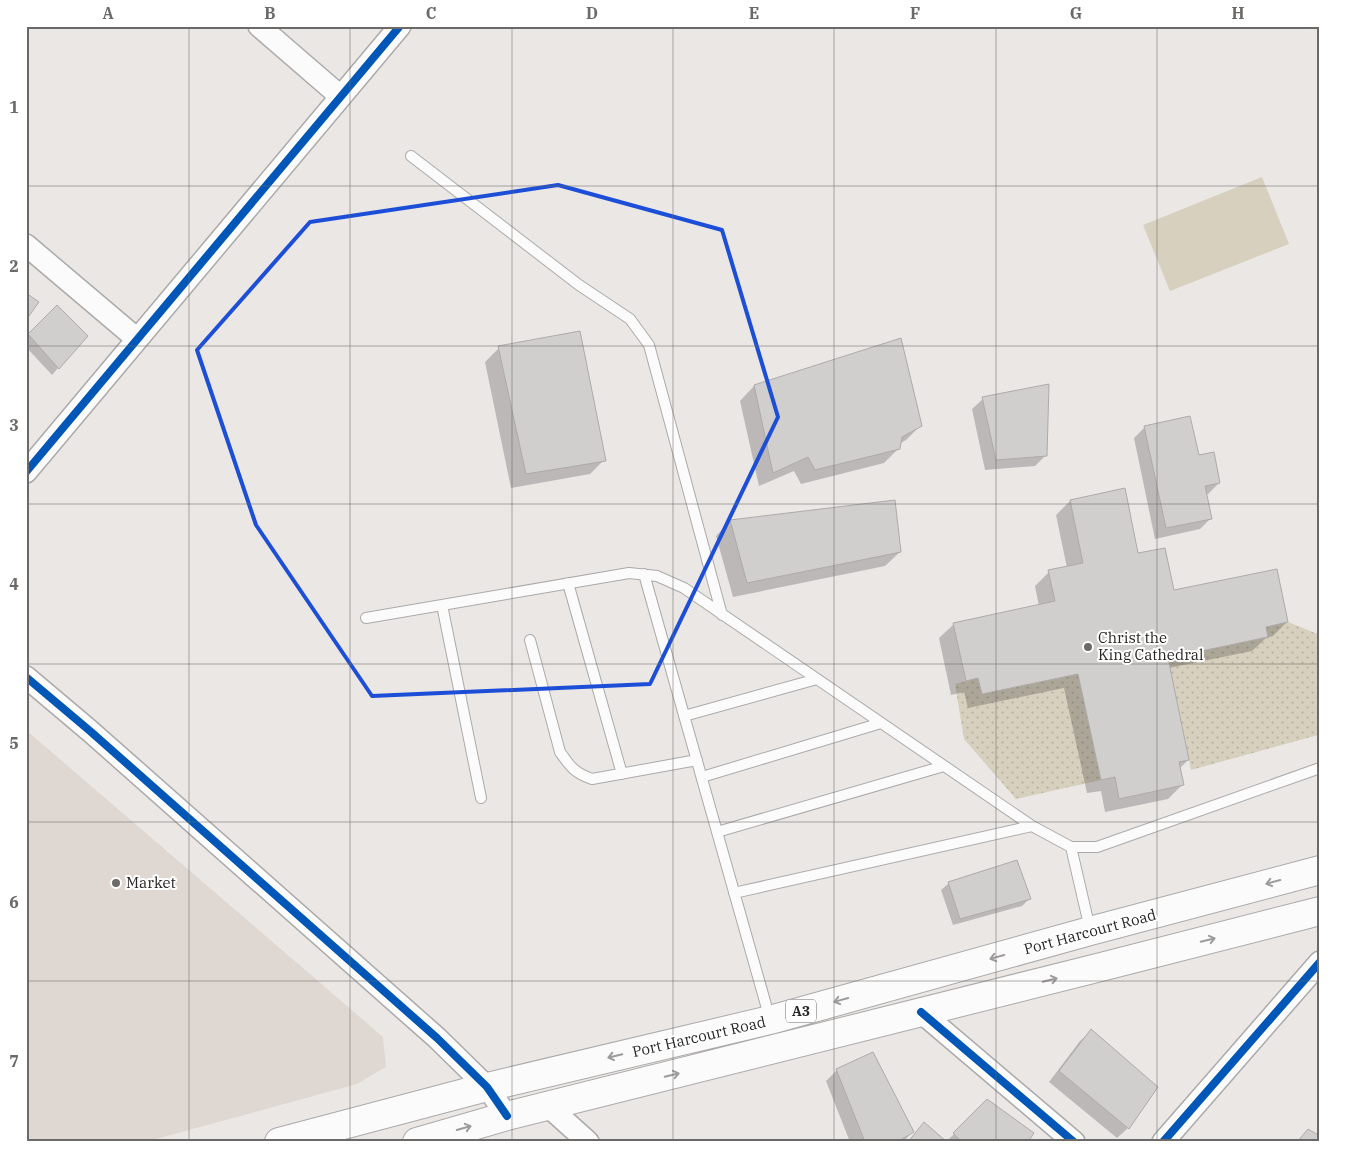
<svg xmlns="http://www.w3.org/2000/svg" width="1346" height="1168" font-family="'IBM Plex Serif',serif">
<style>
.built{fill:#dfd8d2}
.grass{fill:url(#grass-dots)}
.park{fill:#d7d0be}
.shadow{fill:#0003}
.building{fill:#d1cfce;stroke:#adaba9}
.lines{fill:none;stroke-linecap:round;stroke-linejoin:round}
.lane-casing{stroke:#acaaa9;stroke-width:12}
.street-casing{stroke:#acaaa9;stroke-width:24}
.highway-casing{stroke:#acaaa9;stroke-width:30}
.lane{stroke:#fcfbfb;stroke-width:10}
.street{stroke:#fcfbfb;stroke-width:21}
.highway{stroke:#fcfbfb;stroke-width:28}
.cycleway-casing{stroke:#fff;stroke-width:11}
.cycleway{stroke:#0057b8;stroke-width:8}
.oneway{stroke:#9d9b9b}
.marked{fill:none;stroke:#1d4ed8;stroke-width:4;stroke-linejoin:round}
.grid{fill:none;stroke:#6c6a68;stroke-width:1;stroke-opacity:0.55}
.poi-dot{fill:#6c6a68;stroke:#fff;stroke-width:2}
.labels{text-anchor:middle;stroke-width:4;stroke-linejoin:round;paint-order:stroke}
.shield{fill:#fff;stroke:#686766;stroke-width:1}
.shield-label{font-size:14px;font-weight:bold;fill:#282625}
.poi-label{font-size:15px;fill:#282625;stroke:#fff;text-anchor:start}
.street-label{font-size:15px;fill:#282625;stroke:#fff}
.neatline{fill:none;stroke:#6c6a68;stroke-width:2}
.grid-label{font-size:16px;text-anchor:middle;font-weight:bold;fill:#6c6a68}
</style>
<defs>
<pattern id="grass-dots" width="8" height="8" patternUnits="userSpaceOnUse" patternTransform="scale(1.25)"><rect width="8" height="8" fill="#d7d0be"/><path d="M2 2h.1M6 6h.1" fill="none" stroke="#b9b2a3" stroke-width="1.8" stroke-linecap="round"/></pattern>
</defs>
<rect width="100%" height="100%" fill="#eae7e5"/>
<!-- built -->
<path class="built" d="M 26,730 L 383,1037 L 386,1067 L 357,1084 L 145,1142 L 26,1142 Z"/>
<!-- grass -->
<path class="grass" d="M 1288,622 L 1320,635 L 1320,706 L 1318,735 L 1191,770 L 1168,658 L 1268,637 L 1266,627 Z
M 1078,674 L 1101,780 L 1016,799 L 964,739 L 955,684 L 978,678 L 982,694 Z"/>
<!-- park -->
<path class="park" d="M 1262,177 L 1289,244 L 1170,291 L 1143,225 Z"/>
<!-- shadow -->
<path class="shadow" d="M 57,306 L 58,368 L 52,375 L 26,347 L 26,338 Z
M 901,340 L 920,426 L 906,440 L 899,444 L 898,449 L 884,463 L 801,484 L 794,471 L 759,486 L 740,401 L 754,386 Z
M 499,348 L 604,460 L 590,474 L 511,488 L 485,362 Z
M 983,399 L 1046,455 L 1035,466 L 985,470 L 972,409 Z
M 1145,427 L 1219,483 L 1208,494 L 1206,494 L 1211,518 L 1200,529 L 1155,539 L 1134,438 Z
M 1070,501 L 1137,555 L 1173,591 L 1287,622 L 1273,636 L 1266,638 L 1252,651 L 1169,668 L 1188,760 L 1179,769 L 1182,785 L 1168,799 L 1105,812 L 1101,791 L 1087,793 L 1064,688 L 968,708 L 964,692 L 951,695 L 939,638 L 954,624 L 1039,606 L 1035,586 L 1049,572 L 1067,568 L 1056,515 Z
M 894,502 L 900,552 L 885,566 L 733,597 L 716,536 L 730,521 Z
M 949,883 L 1029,899 L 1022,906 L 953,925 L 941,890 Z
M 1091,1031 L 1128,1128 L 1117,1138 L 1049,1082 L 1080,1041 Z
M 837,1070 L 913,1131 L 903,1142 L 850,1142 L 826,1081 Z
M 987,1101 L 1027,1142 L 946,1142 Z"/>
<!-- building -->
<path class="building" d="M 26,293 L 39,302 L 26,320 Z
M 57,305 L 88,336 L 59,369 L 28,334 Z
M 580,331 L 606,461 L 526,474 L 498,346 Z
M 901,338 L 922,426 L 902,437 L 900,449 L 815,470 L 808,457 L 773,473 L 754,385 Z
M 1049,384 L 1047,456 L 996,460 L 982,397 Z
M 1190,416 L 1199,455 L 1214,452 L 1220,483 L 1205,486 L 1212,519 L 1166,528 L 1144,426 Z
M 1125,488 L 1138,553 L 1165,548 L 1174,590 L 1277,569 L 1288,622 L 1266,627 L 1268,637 L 1168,658 L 1189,760 L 1179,762 L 1184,785 L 1119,799 L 1115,777 L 1101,780 L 1078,674 L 982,694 L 978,678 L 966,681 L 953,623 L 1055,601 L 1048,570 L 1083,563 L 1070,500 Z
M 895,500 L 901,552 L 747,583 L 730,520 Z
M 1017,860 L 1031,899 L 960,919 L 948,882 Z
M 1091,1029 L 1158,1087 L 1129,1129 L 1059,1071 Z
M 873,1052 L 914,1132 L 897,1142 L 865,1142 L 836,1069 Z
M 987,1099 L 1034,1133 L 1028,1142 L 962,1142 L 953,1133 Z
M 924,1122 L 947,1142 L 908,1142 Z
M 1308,1129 L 1320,1136 L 1320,1142 L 1297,1142 Z"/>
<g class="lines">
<!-- lane casing -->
<g class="lane-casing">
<path id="lane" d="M 411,156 L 579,285 L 630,319 L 649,345 L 722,615
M 644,574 L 770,1019
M 568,583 L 622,774
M 442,605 L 481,798
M 366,618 L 629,573 L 657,576 L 684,588 L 1032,826 L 1071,847 L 1097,847 L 1320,768
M 530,640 L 560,752 C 570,766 574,773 592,779 L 697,760
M 684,716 L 817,679
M 702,777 L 881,723
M 717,832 L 944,766
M 1071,847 L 1090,929
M 734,893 L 1032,826"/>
</g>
<!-- street casing -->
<g class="street-casing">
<path id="street" d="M 259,26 L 340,96
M 26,245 L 137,339
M 26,472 L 400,26
M 26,677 L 90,731 L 437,1038 L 487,1087 L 507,1116
M 921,1012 L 1074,1142
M 548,1106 L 588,1142
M 1163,1142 L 1320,962"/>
</g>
<!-- highway casing -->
<g class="highway-casing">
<path id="highway" d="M 279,1142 L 487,1087 L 770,1020 L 1090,931 L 1320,870
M 417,1142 L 507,1116 L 1101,967 L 1320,911"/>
</g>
<!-- lane -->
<use href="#lane" class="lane"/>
<!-- street -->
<use href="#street" class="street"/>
<!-- highway -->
<use href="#highway" class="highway"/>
<!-- cycleway casing -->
<g class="cycleway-casing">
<path id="cycleway" d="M 26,472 L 400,26
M 26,677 L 90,731 L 437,1038 L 487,1087 L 507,1116
M 921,1012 L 1074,1142
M 1163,1142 L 1320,962"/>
</g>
<!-- cycleway -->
<use href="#cycleway" class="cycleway"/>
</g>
<!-- one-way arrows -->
<defs><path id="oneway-shaft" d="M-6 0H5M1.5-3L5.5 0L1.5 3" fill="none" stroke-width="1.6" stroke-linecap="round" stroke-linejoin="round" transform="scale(1.25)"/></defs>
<g class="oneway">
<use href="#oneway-shaft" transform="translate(1273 882) rotate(165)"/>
<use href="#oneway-shaft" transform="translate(1208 940) rotate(-14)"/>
<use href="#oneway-shaft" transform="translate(997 957) rotate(165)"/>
<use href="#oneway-shaft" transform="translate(1050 980) rotate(-14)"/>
<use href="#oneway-shaft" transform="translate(841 1000) rotate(165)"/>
<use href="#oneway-shaft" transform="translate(615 1056) rotate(167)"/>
<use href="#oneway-shaft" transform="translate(672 1075) rotate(-14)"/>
<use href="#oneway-shaft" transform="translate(464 1128) rotate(-16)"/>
</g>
<!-- marked area -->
<path class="marked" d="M 558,185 L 722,230 L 778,417 L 650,684 L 372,696 L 256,525 L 197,350 L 310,222 Z"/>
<!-- grid -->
<path class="grid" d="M 189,26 L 189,1142M 350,26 L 350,1142M 512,26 L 512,1142M 673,26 L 673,1142M 834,26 L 834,1142M 996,26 L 996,1142M 1157,26 L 1157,1142M 26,186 L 1320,186M 26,346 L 1320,346M 26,504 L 1320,504M 26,664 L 1320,664M 26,822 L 1320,822M 26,981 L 1320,981"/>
<!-- markers -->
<g class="poi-dot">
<circle cx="1088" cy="647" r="5"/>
<circle cx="116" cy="883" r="5"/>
</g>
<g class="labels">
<!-- shield labels -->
<rect class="shield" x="786" y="999.5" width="30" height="23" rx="4"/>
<g class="shield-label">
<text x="801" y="1016">A3</text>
</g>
<!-- poi labels -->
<g class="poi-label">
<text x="1098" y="643">Christ the<tspan x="1098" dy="17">King Cathedral</tspan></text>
<text x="126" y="888">Market</text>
</g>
<!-- street labels -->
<g class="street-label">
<text transform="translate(1090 932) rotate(-15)" y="5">Port Harcourt Road</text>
<text transform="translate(699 1037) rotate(-13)" y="5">Port Harcourt Road</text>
</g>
</g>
<!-- border -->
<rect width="1346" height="1168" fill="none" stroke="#ffffff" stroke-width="55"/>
<rect x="28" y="28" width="1290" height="1112" class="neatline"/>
<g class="grid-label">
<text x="108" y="19">A</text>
<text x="270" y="19">B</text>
<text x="431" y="19">C</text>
<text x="592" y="19">D</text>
<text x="754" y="19">E</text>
<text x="915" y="19">F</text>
<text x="1076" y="19">G</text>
<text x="1238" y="19">H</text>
<text x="14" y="113">1</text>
<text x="14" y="272">2</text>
<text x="14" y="431">3</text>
<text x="14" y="590">4</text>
<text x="14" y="749">5</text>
<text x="14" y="908">6</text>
<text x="14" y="1067">7</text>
</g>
</svg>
